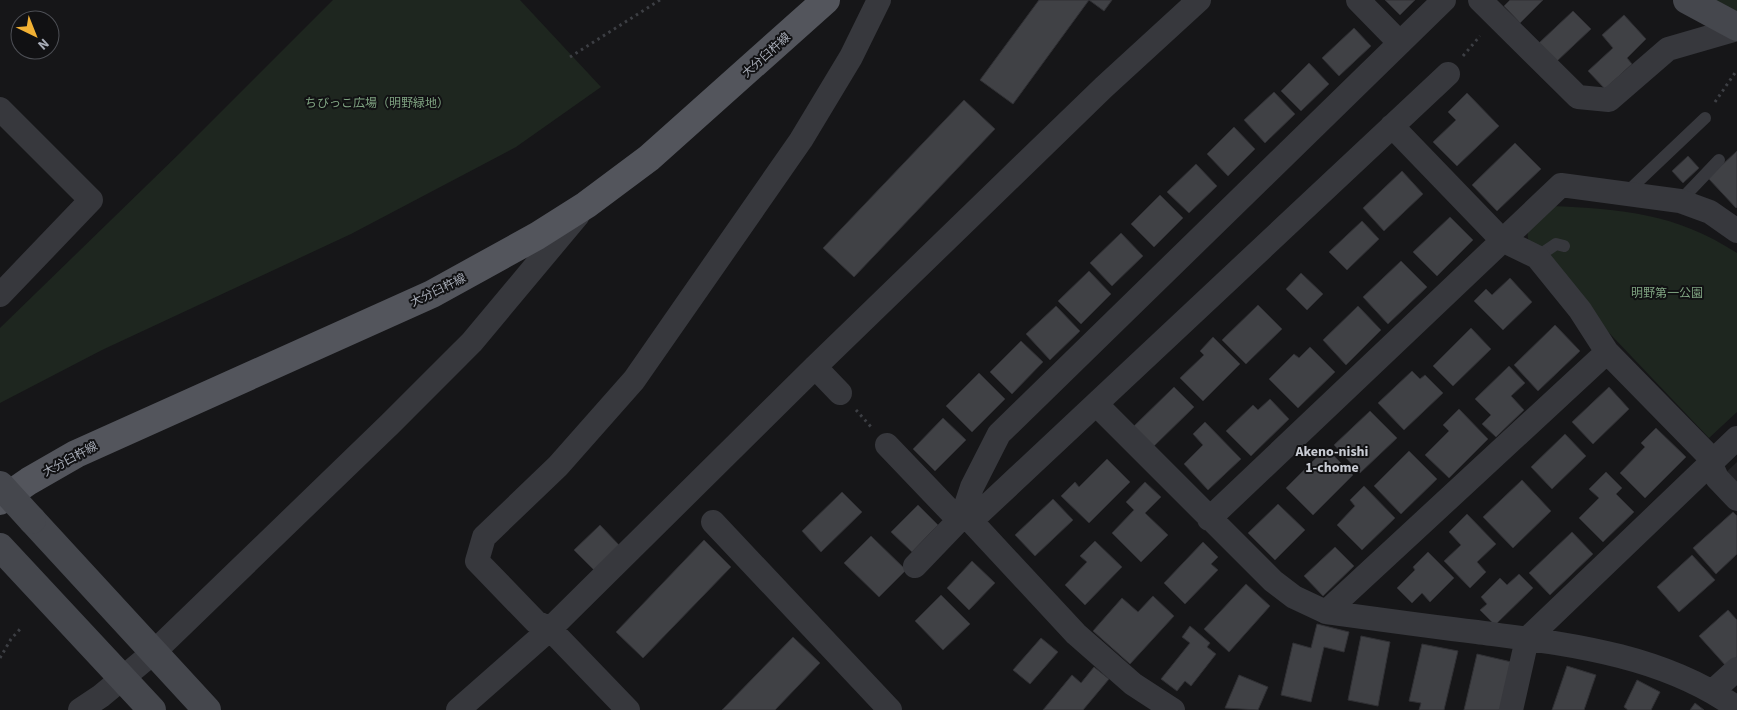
<svg xmlns="http://www.w3.org/2000/svg" width="1737" height="710" font-family="'Source Sans 3','Noto Sans JP',sans-serif">
<style>
.built{fill:#222225}
.green{fill:#1e261f}
.building{fill:#404145;stroke:#303034}
.lines{fill:none;stroke-linecap:round;stroke-linejoin:round}
.path{stroke:#3d3f44;stroke-width:3;stroke-dasharray:2.5 4;stroke-linecap:butt}
.lane{stroke:#37383d;stroke-width:12}
.street{stroke:#37383d;stroke-width:24}
.secondary{stroke:#45474d;stroke-width:28}
.primary{stroke:#53555c;stroke-width:28}
.secondary-bridge{stroke:#45474d;stroke-width:28}
.labels{text-anchor:middle;stroke-width:4;stroke-linejoin:round;paint-order:stroke}
.street-label{font-size:12px;fill:#a8adb8;stroke:#111113}
.park-label{font-size:12px;fill:#7fa381;stroke:#111113}
.neighbourhood-label{font-size:14px;font-weight:bold;fill:#c9ccd4;stroke:#111113}
</style>
<rect width="100%" height="100%" fill="#161618"/>
<!-- built -->
<path class="built" d="M 1737,462 L 1737,493 L 1721,477 Z"/>
<!-- green -->
<path class="green" d="M 333,0 L 520,0 L 601,87 L 516,147 L 351,234 L 102,350 L 0,403 L 0,328 L 181,152 Z
M 1715,0 L 1737,0 L 1737,12 Z
M 1551,206 C 1622,209 1675,213 1737,253 L 1737,412 L 1709,438 L 1537,257 C 1519,230 1529,226 1551,206 Z"/>
<!-- building -->
<path class="building" d="M 1039,0 L 1112,0 L 1104,11 L 1089,0 L 1013,104 L 980,80 Z
M 1385,0 L 1415,0 L 1400,15 Z
M 1510,0 L 1543,0 L 1520,23 L 1504,6 Z
M 1573,11 L 1591,29 L 1556,62 L 1539,43 Z
M 1624,15 L 1646,39 L 1627,58 L 1632,64 L 1605,89 L 1588,71 L 1613,48 L 1602,35 Z
M 1354,28 L 1371,46 L 1339,76 L 1322,58 Z
M 1309,63 L 1329,84 L 1301,111 L 1281,91 Z
M 1274,92 L 1295,114 L 1265,143 L 1244,120 Z
M 1467,93 L 1499,126 L 1457,166 L 1433,142 L 1456,120 L 1448,112 Z
M 964,100 L 995,129 L 854,277 L 823,248 Z
M 1234,127 L 1255,149 L 1228,176 L 1207,154 Z
M 1515,143 L 1541,169 L 1497,211 L 1472,185 Z
M 1737,151 L 1737,207 L 1736,208 L 1708,178 Z
M 1688,156 L 1699,168 L 1683,183 L 1672,171 Z
M 1196,164 L 1217,186 L 1189,213 L 1167,192 Z
M 1402,171 L 1423,194 L 1384,231 L 1363,208 Z
M 1160,195 L 1183,218 L 1154,247 L 1131,224 Z
M 1450,217 L 1473,240 L 1437,276 L 1413,252 Z
M 1362,221 L 1379,239 L 1347,270 L 1329,252 Z
M 1121,233 L 1143,256 L 1112,286 L 1090,263 Z
M 1401,261 L 1427,287 L 1388,324 L 1363,297 Z
M 1089,271 L 1111,294 L 1081,324 L 1058,301 Z
M 1301,273 L 1323,294 L 1307,310 L 1286,289 Z
M 1510,278 L 1532,302 L 1503,330 L 1474,301 L 1486,289 L 1492,295 Z
M 1258,305 L 1282,329 L 1246,364 L 1222,340 Z
M 1056,306 L 1080,331 L 1050,360 L 1026,334 Z
M 1358,306 L 1381,330 L 1346,365 L 1323,340 Z
M 1555,325 L 1580,351 L 1538,391 L 1514,365 Z
M 1471,328 L 1491,349 L 1453,386 L 1433,366 Z
M 1213,337 L 1240,364 L 1203,401 L 1180,378 L 1204,355 L 1200,351 Z
M 1021,341 L 1043,362 L 1012,394 L 990,372 Z
M 1310,347 L 1335,372 L 1298,408 L 1269,379 L 1294,354 L 1299,358 Z
M 1509,366 L 1525,383 L 1511,396 L 1524,410 L 1496,437 L 1482,424 L 1491,415 L 1475,399 Z
M 1412,371 L 1420,379 L 1425,375 L 1443,393 L 1404,430 L 1378,403 Z
M 979,373 L 1005,399 L 972,432 L 946,406 Z
M 1174,387 L 1194,407 L 1152,448 L 1133,427 Z
M 1609,387 L 1629,409 L 1593,444 L 1572,422 Z
M 1270,399 L 1289,419 L 1251,456 L 1226,431 L 1253,405 L 1258,410 Z
M 1459,409 L 1488,439 L 1449,478 L 1425,455 L 1449,431 L 1443,425 Z
M 1370,411 L 1397,438 L 1360,473 L 1334,445 Z
M 943,418 L 966,440 L 935,471 L 913,449 Z
M 1205,422 L 1241,459 L 1208,490 L 1184,464 L 1203,445 L 1193,434 Z
M 1656,428 L 1686,457 L 1645,498 L 1620,473 L 1645,447 L 1641,443 Z
M 1565,434 L 1586,456 L 1552,489 L 1531,467 Z
M 1326,448 L 1353,475 L 1313,515 L 1286,488 Z
M 1409,451 L 1437,479 L 1401,514 L 1374,486 Z
M 1107,459 L 1130,482 L 1089,523 L 1061,496 L 1075,482 L 1079,487 Z
M 1606,472 L 1622,488 L 1616,494 L 1634,512 L 1603,542 L 1579,518 L 1599,498 L 1589,489 Z
M 1522,480 L 1551,511 L 1513,548 L 1483,517 Z
M 1145,482 L 1161,497 L 1145,513 L 1168,535 L 1141,562 L 1112,533 L 1134,510 L 1126,502 Z
M 1364,486 L 1395,518 L 1362,550 L 1337,525 L 1355,506 L 1350,500 Z
M 842,492 L 862,512 L 821,552 L 802,531 Z
M 1053,499 L 1073,520 L 1035,556 L 1015,535 Z
M 1278,504 L 1305,530 L 1275,560 L 1248,533 Z
M 918,505 L 938,525 L 912,552 L 891,532 Z
M 1733,512 L 1737,516 L 1737,554 L 1716,574 L 1693,548 Z
M 1467,514 L 1496,544 L 1477,562 L 1486,572 L 1470,588 L 1444,561 L 1461,545 L 1449,532 Z
M 600,525 L 620,546 L 594,570 L 574,550 Z
M 1572,532 L 1593,554 L 1550,595 L 1529,573 Z
M 871,536 L 906,570 L 879,597 L 844,563 Z
M 704,540 L 731,567 L 643,658 L 616,632 Z
M 1095,541 L 1122,567 L 1085,605 L 1065,585 L 1087,562 L 1080,556 Z
M 1203,542 L 1218,557 L 1211,564 L 1218,570 L 1185,604 L 1164,583 Z
M 1335,547 L 1354,566 L 1323,596 L 1304,576 Z
M 1428,552 L 1454,578 L 1430,602 L 1422,593 L 1412,603 L 1397,588 L 1415,570 L 1413,567 Z
M 1692,555 L 1715,580 L 1679,612 L 1657,587 Z
M 972,561 L 995,583 L 969,610 L 947,588 Z
M 1519,574 L 1533,588 L 1495,625 L 1480,610 L 1487,604 L 1481,597 L 1500,578 L 1507,585 Z
M 1246,584 L 1270,606 L 1229,652 L 1204,629 Z
M 941,595 L 970,624 L 943,650 L 915,621 Z
M 1153,596 L 1174,616 L 1130,664 L 1093,631 L 1122,598 L 1138,612 Z
M 1728,610 L 1737,620 L 1737,657 L 1726,666 L 1699,636 Z
M 1317,624 L 1349,632 L 1344,652 L 1324,647 L 1311,702 L 1281,695 L 1293,643 L 1311,648 Z
M 1190,626 L 1210,643 L 1207,647 L 1216,654 L 1191,686 L 1185,681 L 1177,691 L 1161,679 L 1190,643 L 1182,637 Z
M 1361,636 L 1390,642 L 1378,706 L 1348,700 Z
M 793,637 L 820,663 L 775,710 L 722,710 Z
M 1041,638 L 1058,652 L 1030,684 L 1013,670 Z
M 1422,644 L 1458,651 L 1444,710 L 1419,710 L 1421,703 L 1409,701 Z
M 1477,654 L 1516,663 L 1505,710 L 1464,710 Z
M 1567,666 L 1596,675 L 1584,710 L 1552,710 Z
M 1094,667 L 1109,679 L 1083,710 L 1043,710 L 1072,675 L 1081,683 Z
M 1239,675 L 1268,687 L 1258,710 L 1225,708 Z
M 1637,680 L 1660,692 L 1651,710 L 1628,710 L 1624,707 Z
M 1695,703 L 1704,710 L 1690,710 Z"/>
<g class="lines">
<!-- path -->
<path class="path" d="M 1463,56 L 1480,36
M 570,57 L 660,0
M 1715,102 L 1737,70
M 856,410 L 872,428
M 0,658 L 11,639 L 22,627"/>
<!-- lane -->
<path class="lane" d="M 1626,193 L 1705,118
M 1680,201 L 1719,160
M 1537,257 L 1556,244 L 1564,246"/>
<!-- street -->
<path class="street" d="M 1358,0 L 1400,43
M 1480,0 L 1578,97 L 1609,100 L 1668,49 L 1737,29
M 0,109 L 91,200 L 0,295
M 1392,126 L 1502,240 L 1537,257 L 1580,310 L 1607,352 L 1706,453 L 1717,478 L 1737,499
M 815,367 L 840,393
M 1096,404 L 1273,581 L 1294,597 L 1326,612 C 1377,619 1427,626 1477,632 C 1566,644 1662,654 1737,708
M 887,445 L 952,513 L 971,521 L 1076,634 L 1133,684 L 1173,710
M 1209,519 L 1561,185 L 1680,201 L 1710,212 L 1737,231
M 971,521 L 1448,74
M 713,522 L 890,710
M 915,566 L 962,517 L 972,487 L 999,434 L 1444,0
M 1326,612 L 1607,352
M 1713,691 L 1737,669
M 80,710 L 101,696 L 154,652 L 390,424 L 472,342 L 578,215
M 458,710 L 550,629 L 815,367 L 1104,87 L 1199,0
M 628,710 L 550,629 L 536,622 L 477,561 L 484,537 L 558,466 L 634,380 L 801,140 L 851,57 L 879,0
M 1511,710 L 1527,639 L 1737,438"/>
<!-- secondary -->
<path class="secondary" d="M 1687,0 L 1737,27
M 32,520 L 207,710
M 0,547 L 152,710"/>
<!-- primary -->
<path class="primary" d="M 0,501 L 29,481 L 76,454 L 432,294 L 537,236 L 586,205 L 649,158 L 826,0"/>
<!-- secondary-bridge -->
<path class="secondary-bridge" d="M 0,485 L 32,520"/>
</g>
<g class="labels">
<!-- street labels -->
<g class="street-label">
<text transform="translate(766 55) rotate(-42)" y="4">大分臼杵線</text>
<text transform="translate(438 290) rotate(-26)" y="4">大分臼杵線</text>
<text transform="translate(70 459) rotate(-28)" y="4">大分臼杵線</text>
</g>
<!-- park labels -->
<g class="park-label">
<text x="377" y="107">ちびっこ広場（明野緑地）</text>
<text x="1667" y="297">明野第一公園</text>
</g>
<!-- neighbourhood labels -->
<g class="neighbourhood-label">
<text x="1332" y="456">Akeno-nishi<tspan x="1332" dy="16">1-chome</tspan></text>
</g>
</g>
<!-- north arrow -->
<g transform="translate(35 35) rotate(137)"><circle r="24" fill="#111113" stroke="#4d4f55"/>
<path d="M0-4L9 19L0 12L-9 19Z" fill="#f2b134"/>
<text y="-8" font-size="14" font-weight="bold" text-anchor="middle" fill="#a8adb8">N</text>
</g>
</svg>
